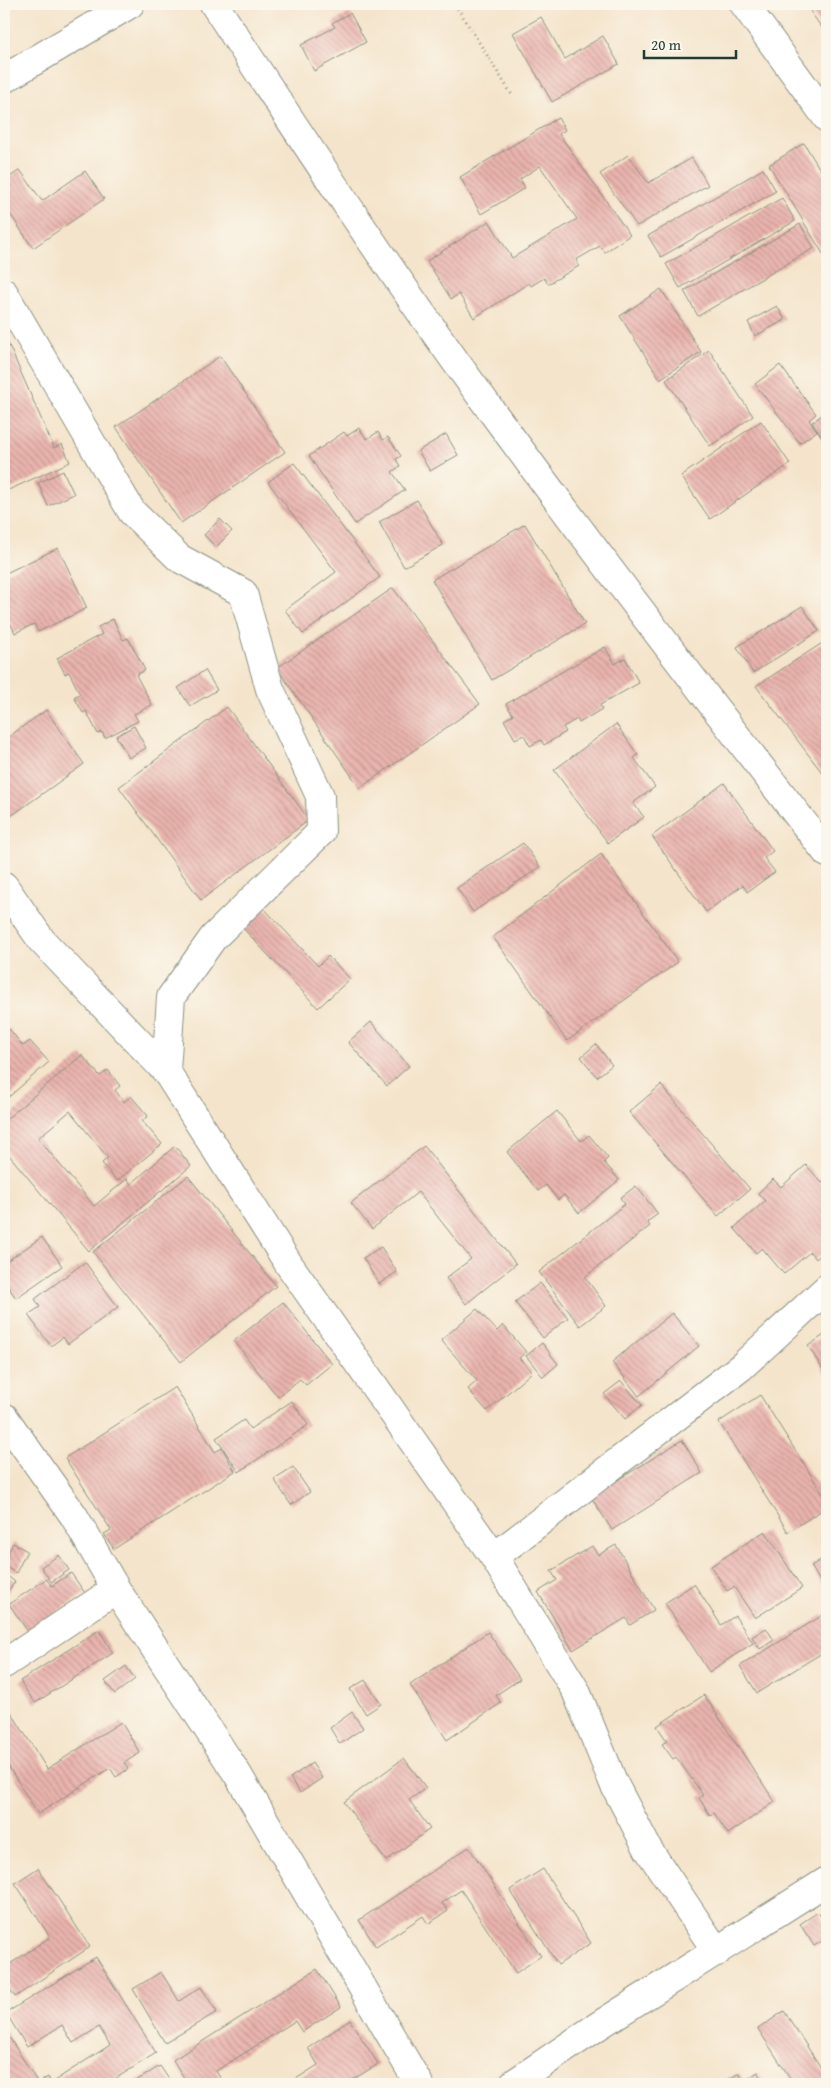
<svg xmlns="http://www.w3.org/2000/svg" width="831" height="2088" font-family="'Gentium Book Plus',serif">
<style>
.building{fill:url(#building-back-hatch)}
.lines{fill:none;stroke-linecap:round;stroke-linejoin:round}
.minor-casing{stroke:#8a9080;stroke-width:30}
.path{stroke:#8a9080;stroke-width:3;stroke-dasharray:1 4;stroke-linecap:butt}
.minor{stroke:#fff;stroke-width:28}
</style>
<defs>
<pattern id="building-back-hatch" width="6" height="6" patternUnits="userSpaceOnUse" patternTransform="scale(1.25)"><rect width="6" height="6" fill="#ebb4ae"/><path d="M-1 5l2 2M0 0l6 6M5-1l2 2" fill="none" stroke="#be948e"/></pattern>
</defs>
<rect width="100%" height="100%" fill="#fbf7ec"/>
<filter id="ink" filterUnits="userSpaceOnUse"><feTurbulence type="fractalNoise" baseFrequency=".02" numOctaves="2"/><feDisplacementMap in="SourceGraphic" scale="10" xChannelSelector="R" yChannelSelector="G"/><feConvolveMatrix kernelMatrix="1 2 1 2 8 2 1 2 1" color-interpolation-filters="sRGB"/></filter>
<filter id="wash" filterUnits="userSpaceOnUse"><feTurbulence type="fractalNoise" baseFrequency=".0096" numOctaves="4" result="noise"/><feDisplacementMap in="SourceGraphic" scale="20" xChannelSelector="R" yChannelSelector="G"/><feGaussianBlur stdDeviation="1.12" result="paint"/><feColorMatrix in="noise" values="0 0 0 0 0 0 0 0 0 0 0 0 0 0 0 0 0 1.4 0 .05"/><feComposite in="paint" operator="in"/></filter>
<g filter="url(#wash)">
<rect width="100%" height="100%" fill="#f4e4cb"/>
<g id="blocks">
<!-- building -->
<path class="building" d="M 805,4 L 827,4 L 827,35 Z
M 350,13 L 366,42 L 314,71 L 301,45 L 335,27 L 332,23 Z
M 541,17 L 565,59 L 603,36 L 619,64 L 552,102 L 513,33 Z
M 558,118 L 565,130 L 559,134 L 630,235 L 605,252 L 600,246 L 576,260 L 579,266 L 548,284 L 544,278 L 531,286 L 529,283 L 474,318 L 459,294 L 451,299 L 427,261 L 489,221 L 512,258 L 577,219 L 540,166 L 520,179 L 525,188 L 481,214 L 460,177 Z
M 804,143 L 827,181 L 827,256 L 825,257 L 769,165 Z
M 628,155 L 648,183 L 692,158 L 708,185 L 637,226 L 600,174 Z
M 763,169 L 776,191 L 661,257 L 648,236 Z
M 20,170 L 42,201 L 85,171 L 104,199 L 33,248 L 4,205 L 4,181 Z
M 782,198 L 795,221 L 680,288 L 666,264 Z
M 800,224 L 814,248 L 698,316 L 684,291 Z
M 661,289 L 701,352 L 660,379 L 620,316 Z
M 777,306 L 785,320 L 755,336 L 748,322 Z
M 4,334 L 54,448 L 62,444 L 70,462 L 4,492 Z
M 709,350 L 753,416 L 710,446 L 666,380 Z
M 220,356 L 285,452 L 181,523 L 116,427 Z
M 780,365 L 816,414 L 809,420 L 817,431 L 800,443 L 755,384 Z
M 827,412 L 827,445 L 812,422 Z
M 761,421 L 790,464 L 710,519 L 681,476 Z
M 359,428 L 367,439 L 378,432 L 383,440 L 388,437 L 401,456 L 396,459 L 400,466 L 392,472 L 405,490 L 355,524 L 309,456 L 344,432 L 347,436 Z
M 446,434 L 458,455 L 430,471 L 418,451 Z
M 294,463 L 380,577 L 303,634 L 285,610 L 336,572 L 268,482 Z
M 63,471 L 74,494 L 48,506 L 38,483 Z
M 417,500 L 443,545 L 404,567 L 379,522 Z
M 220,519 L 232,531 L 216,547 L 204,535 Z
M 525,524 L 585,624 L 492,680 L 432,580 Z
M 58,548 L 87,608 L 38,632 L 34,624 L 15,633 L 4,610 L 4,574 Z
M 393,588 L 480,704 L 360,788 L 277,668 Z
M 802,606 L 819,631 L 753,673 L 737,647 Z
M 113,619 L 123,640 L 128,638 L 145,670 L 136,675 L 152,705 L 134,714 L 138,721 L 105,738 L 102,732 L 98,734 L 86,711 L 83,713 L 74,697 L 80,694 L 69,672 L 65,674 L 57,658 L 102,634 L 98,627 Z
M 827,640 L 827,779 L 756,686 Z
M 605,647 L 615,664 L 625,658 L 639,683 L 600,705 L 602,709 L 579,723 L 577,719 L 563,727 L 566,732 L 544,745 L 541,740 L 530,746 L 524,735 L 515,739 L 504,720 L 513,715 L 506,704 Z
M 205,670 L 217,690 L 190,706 L 178,688 Z
M 227,707 L 309,820 L 201,900 L 119,787 Z
M 46,710 L 84,764 L 4,821 L 4,740 Z
M 616,724 L 638,755 L 634,758 L 655,787 L 633,803 L 644,817 L 608,843 L 554,770 Z
M 134,726 L 146,748 L 129,758 L 116,736 Z
M 724,783 L 773,851 L 764,858 L 775,872 L 747,892 L 743,885 L 706,912 L 652,836 Z
M 523,843 L 540,867 L 473,912 L 457,888 Z
M 601,854 L 678,962 L 567,1041 L 493,937 Z
M 260,904 L 318,966 L 328,956 L 350,979 L 318,1008 L 239,924 Z
M 371,1022 L 409,1066 L 387,1086 L 348,1042 Z
M 9,1029 L 23,1046 L 30,1041 L 49,1062 L 4,1101 L 4,1034 Z
M 596,1044 L 612,1065 L 597,1077 L 581,1057 Z
M 82,1055 L 100,1076 L 108,1070 L 120,1086 L 115,1090 L 124,1102 L 131,1096 L 148,1116 L 142,1121 L 162,1144 L 117,1181 L 102,1163 L 108,1158 L 70,1111 L 38,1138 L 94,1206 L 127,1179 L 131,1184 L 175,1146 L 191,1166 L 89,1251 L 4,1149 L 4,1121 Z
M 661,1085 L 750,1189 L 718,1216 L 629,1112 Z
M 557,1111 L 581,1141 L 589,1135 L 608,1158 L 604,1162 L 619,1180 L 579,1213 L 564,1195 L 558,1200 L 546,1185 L 538,1191 L 507,1152 Z
M 424,1146 L 516,1264 L 466,1304 L 446,1278 L 471,1259 L 418,1192 L 372,1229 L 351,1203 Z
M 806,1165 L 822,1183 L 827,1178 L 827,1249 L 816,1259 L 810,1252 L 784,1274 L 762,1248 L 756,1253 L 734,1228 L 765,1201 L 758,1193 L 773,1179 L 781,1187 Z
M 188,1176 L 276,1286 L 181,1362 L 93,1252 Z
M 636,1186 L 658,1214 L 647,1222 L 650,1226 L 585,1277 L 606,1306 L 580,1326 L 539,1272 L 625,1204 L 620,1198 Z
M 42,1237 L 62,1266 L 16,1298 L 4,1281 L 4,1263 Z
M 381,1247 L 397,1272 L 379,1284 L 363,1258 Z
M 85,1262 L 118,1307 L 68,1344 L 63,1337 L 51,1346 L 28,1315 L 40,1307 L 35,1299 Z
M 540,1283 L 568,1318 L 543,1338 L 515,1302 Z
M 283,1302 L 332,1364 L 306,1385 L 300,1379 L 278,1397 L 234,1341 Z
M 477,1309 L 497,1331 L 503,1325 L 526,1352 L 519,1358 L 532,1372 L 487,1411 L 468,1389 L 477,1381 L 441,1340 Z
M 672,1313 L 699,1346 L 639,1396 L 612,1362 Z
M 827,1333 L 827,1376 L 808,1346 Z
M 542,1343 L 558,1364 L 543,1377 L 526,1356 Z
M 621,1381 L 642,1405 L 625,1419 L 604,1394 Z
M 175,1387 L 215,1452 L 222,1448 L 235,1471 L 114,1549 L 104,1534 L 111,1530 L 65,1458 Z
M 760,1395 L 827,1500 L 827,1507 L 788,1532 L 719,1422 Z
M 292,1401 L 308,1425 L 239,1472 L 216,1438 L 244,1420 L 250,1429 Z
M 682,1440 L 702,1473 L 612,1530 L 591,1497 Z
M 293,1467 L 310,1492 L 291,1505 L 274,1479 Z
M 765,1531 L 802,1588 L 755,1618 L 734,1587 L 727,1591 L 711,1566 Z
M 13,1543 L 27,1551 L 16,1573 L 4,1566 L 4,1561 Z
M 616,1545 L 654,1610 L 630,1625 L 626,1618 L 573,1650 L 538,1592 L 557,1580 L 551,1571 L 592,1546 L 598,1555 Z
M 59,1555 L 69,1570 L 51,1582 L 41,1567 Z
M 827,1556 L 827,1593 L 811,1566 Z
M 4,1573 L 15,1582 L 4,1596 Z
M 71,1573 L 85,1593 L 28,1632 L 9,1604 L 46,1579 L 52,1586 Z
M 694,1584 L 721,1625 L 735,1616 L 753,1643 L 709,1672 L 665,1603 Z
M 823,1615 L 827,1622 L 827,1650 L 757,1693 L 740,1666 Z
M 766,1628 L 774,1640 L 760,1649 L 752,1637 Z
M 99,1630 L 113,1653 L 35,1703 L 20,1681 Z
M 488,1632 L 520,1679 L 496,1695 L 501,1703 L 447,1740 L 410,1685 Z
M 126,1666 L 135,1679 L 115,1694 L 105,1681 Z
M 365,1680 L 381,1704 L 366,1714 L 350,1689 Z
M 704,1695 L 775,1802 L 728,1834 L 714,1813 L 710,1815 L 699,1798 L 703,1795 L 676,1757 L 673,1759 L 662,1744 L 667,1741 L 657,1726 Z
M 4,1701 L 47,1769 L 121,1722 L 140,1753 L 124,1763 L 128,1769 L 116,1777 L 110,1768 L 38,1814 L 4,1759 Z
M 352,1712 L 363,1728 L 340,1744 L 330,1728 Z
M 404,1758 L 426,1788 L 409,1800 L 430,1829 L 386,1861 L 344,1802 Z
M 312,1763 L 322,1778 L 300,1793 L 290,1778 Z
M 469,1847 L 541,1956 L 516,1973 L 461,1890 L 442,1903 L 448,1911 L 428,1924 L 423,1916 L 376,1947 L 359,1920 Z
M 38,1868 L 90,1947 L 15,1997 L 4,1980 L 4,1968 L 50,1937 L 15,1883 Z
M 543,1869 L 591,1943 L 558,1965 L 510,1890 Z
M 818,1912 L 827,1926 L 827,1938 L 814,1946 L 800,1924 Z
M 96,1957 L 156,2053 L 107,2084 L 56,2084 L 54,2081 L 110,2045 L 99,2027 L 73,2043 L 62,2025 L 27,2047 L 6,2013 Z
M 317,1969 L 341,2007 L 302,2032 L 295,2021 L 216,2071 L 224,2084 L 188,2084 L 173,2060 Z
M 161,1972 L 179,2001 L 201,1987 L 217,2012 L 165,2043 L 133,1989 Z
M 784,2011 L 827,2077 L 827,2084 L 794,2084 L 758,2029 Z
M 350,2020 L 378,2064 L 346,2084 L 288,2084 L 318,2065 L 308,2048 Z
M 4,2029 L 38,2083 L 48,2077 L 52,2084 L 4,2084 Z
M 160,2066 L 172,2084 L 131,2084 Z
M 758,2072 L 766,2084 L 720,2084 L 739,2073 L 744,2081 Z"/>
</g>
</g>
<g filter="url(#ink)">
<use href="#blocks" fill-opacity="0" stroke="#8a9080" stroke-width="1"/>
<g class="lines">
<!-- minor casing -->
<g class="minor-casing">
<path id="minor" d="M 214,4 C 305,143 397,283 496,417 C 604,564 715,709 827,853
M 744,4 L 827,118
M 4,79 L 130,4
M 4,293 L 132,512 L 179,558 L 243,593 L 270,689 L 320,796 L 321,832 L 213,938 L 171,997 L 166,1071
M 4,886 L 42,941 L 166,1071 L 290,1266 L 494,1557 L 576,1691 L 614,1784 L 648,1849 L 717,1952
M 4,1417 L 74,1516 L 116,1589 L 238,1775 L 419,2084
M 494,1557 L 741,1367 L 827,1288
M 4,1664 L 116,1589
M 513,2084 L 598,2026 L 827,1881"/>
</g>
<!-- path -->
<path class="path" d="M 455,4 L 512,95"/>
<!-- minor -->
<use href="#minor" class="minor"/>
</g>
</g>
<!-- margin -->
<rect width="831" height="2088" fill="none" stroke="#fbf7ec" stroke-width="20"/>
<!-- scale -->
<path d="M644 50v8h92v-8" fill="none" stroke="#1f3d34" stroke-width="2.5"/>
<text x="651" y="50" font-size="15" fill="#1f3d34" stroke="#fbf7ec" stroke-width="4" paint-order="stroke">20 m</text>
</svg>
